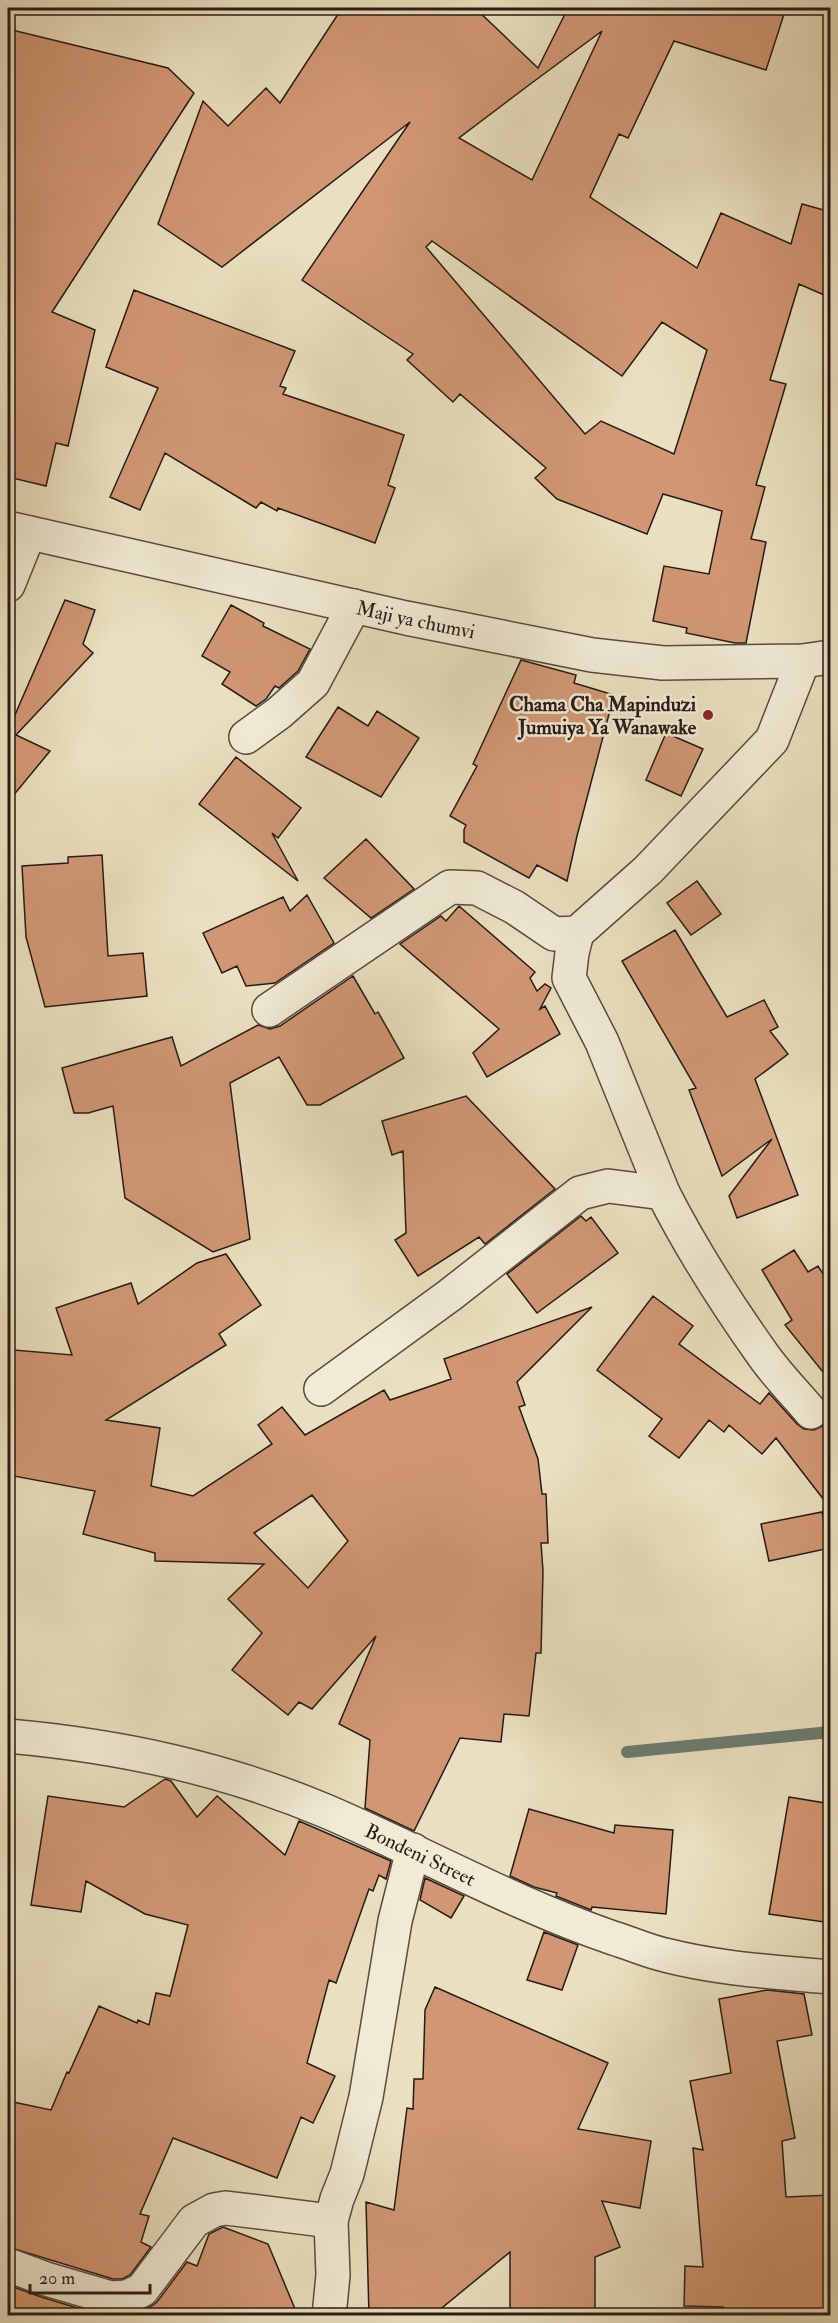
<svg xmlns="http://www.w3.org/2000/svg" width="838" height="2323" font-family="'IM FELL Double Pica',serif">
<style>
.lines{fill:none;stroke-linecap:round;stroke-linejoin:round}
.stream{stroke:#6b7c71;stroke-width:12}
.building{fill:#d19774;stroke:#271b15;stroke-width:1.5;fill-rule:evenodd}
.street-casing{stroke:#584c40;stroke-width:36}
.street{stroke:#f1ebd5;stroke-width:33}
.poi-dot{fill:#8f2418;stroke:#f1ebd5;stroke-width:2}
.labels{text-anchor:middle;stroke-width:5;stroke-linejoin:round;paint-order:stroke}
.street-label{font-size:20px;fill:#271b15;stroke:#f1ebd5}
.poi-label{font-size:20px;font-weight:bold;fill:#271b15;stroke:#f1ebd5;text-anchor:end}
</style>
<rect width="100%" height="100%" fill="#eae0bf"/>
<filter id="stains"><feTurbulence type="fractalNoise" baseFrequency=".00333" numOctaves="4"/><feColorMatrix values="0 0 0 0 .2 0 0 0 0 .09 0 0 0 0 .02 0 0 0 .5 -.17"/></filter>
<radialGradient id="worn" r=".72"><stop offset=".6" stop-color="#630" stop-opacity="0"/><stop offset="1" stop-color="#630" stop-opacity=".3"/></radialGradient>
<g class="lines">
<!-- stream -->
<path class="stream" d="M 627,1752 L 830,1732"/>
</g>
<!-- building -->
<path class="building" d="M 342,8 L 475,8 L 538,68 L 568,8 L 786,8 L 766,70 L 674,41 L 628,138 L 619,134 L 590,197 L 697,268 L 721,213 L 791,244 L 802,204 L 831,212 L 831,298 L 799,284 L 770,380 L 786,384 L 756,485 L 765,487 L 751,539 L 766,542 L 746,643 L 735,643 L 686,633 L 687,628 L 653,621 L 664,566 L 709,574 L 722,511 L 663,494 L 647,534 L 557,499 L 535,478 L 546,468 L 460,394 L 453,402 L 407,360 L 413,354 L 302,280 L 410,122 L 222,267 L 158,224 L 203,101 L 228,126 L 266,88 L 280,103 ZM 602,31 L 532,180 L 459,138 L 529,85 ZM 432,241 L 622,376 L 662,322 L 707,350 L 674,454 L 601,421 L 585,434 L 426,247 Z
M 8,29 L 168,68 L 194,93 L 52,312 L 95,330 L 68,446 L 56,443 L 46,486 L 8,477 Z
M 134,290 L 295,351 L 280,386 L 286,388 L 283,394 L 404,435 L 388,485 L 395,488 L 375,543 L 278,508 L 277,511 L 261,502 L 256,508 L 165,453 L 140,510 L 110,497 L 158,388 L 106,367 Z
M 65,600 L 95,610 L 83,644 L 93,653 L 16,735 L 50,751 L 8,802 L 8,731 Z
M 231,605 L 264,623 L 263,626 L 310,649 L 298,671 L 279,688 L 275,686 L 266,699 L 256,706 L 222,684 L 230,672 L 202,656 Z
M 521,660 L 576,675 L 574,683 L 614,695 L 577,836 L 567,881 L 537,865 L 529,878 L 464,842 L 464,830 L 466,825 L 450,816 L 477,766 L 473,764 Z
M 338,707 L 368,726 L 377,711 L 419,738 L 381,797 L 306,757 Z
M 666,733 L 703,749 L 681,796 L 646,780 Z
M 236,757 L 301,808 L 278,838 L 272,833 L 298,881 L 199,804 Z
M 366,839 L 414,889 L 371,918 L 324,878 Z
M 102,855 L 108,956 L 143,953 L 147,996 L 45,1007 L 26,937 L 22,866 L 68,863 L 68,857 Z
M 697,881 L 721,914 L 691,935 L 667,903 Z
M 307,895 L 334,943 L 275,983 L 246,986 L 237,966 L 222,973 L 203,933 L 283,897 L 290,911 Z
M 459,906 L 535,972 L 530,978 L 537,991 L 545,984 L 551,988 L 540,1009 L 545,1006 L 560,1034 L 487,1077 L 473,1053 L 499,1029 L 400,944 L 441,916 L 446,921 Z
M 675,930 L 727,1017 L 764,1000 L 778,1027 L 770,1031 L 788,1054 L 755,1079 L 798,1195 L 737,1218 L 729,1196 L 772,1139 L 722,1176 L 689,1090 L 696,1088 L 622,961 Z
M 353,976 L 375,1014 L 378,1012 L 404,1058 L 320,1105 L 307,1105 L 279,1057 L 230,1083 L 250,1239 L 213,1252 L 125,1198 L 113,1106 L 88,1113 L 74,1113 L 62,1068 L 172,1037 L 181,1066 L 258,1025 L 270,1029 L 280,1026 Z
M 466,1096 L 555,1189 L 485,1244 L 479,1237 L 418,1276 L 395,1240 L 406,1233 L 403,1151 L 392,1155 L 382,1121 Z
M 581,1216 L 586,1221 L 591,1217 L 618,1253 L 537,1313 L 507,1274 Z
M 794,1250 L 808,1272 L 818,1266 L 831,1286 L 831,1382 L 785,1325 L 792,1320 L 762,1270 Z
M 226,1254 L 261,1305 L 219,1334 L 226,1345 L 106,1420 L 160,1428 L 151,1486 L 193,1496 L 272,1444 L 258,1425 L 282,1407 L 305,1435 L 384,1390 L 390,1400 L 451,1379 L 444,1359 L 592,1307 L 517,1382 L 525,1405 L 519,1407 L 538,1459 L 542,1494 L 546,1494 L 548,1543 L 541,1543 L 543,1571 L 541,1653 L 536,1653 L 529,1716 L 504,1714 L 501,1742 L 460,1738 L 414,1831 L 365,1808 L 370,1740 L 339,1724 L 376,1636 L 312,1709 L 299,1702 L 288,1715 L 232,1670 L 262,1633 L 228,1599 L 264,1564 L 155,1561 L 155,1553 L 83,1534 L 95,1491 L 8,1475 L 8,1427 L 14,1350 L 72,1355 L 56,1308 L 131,1283 L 138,1304 L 197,1263 ZM 312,1495 L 348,1541 L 308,1588 L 254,1533 Z
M 653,1296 L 693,1326 L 679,1344 L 760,1404 L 769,1393 L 797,1424 L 804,1429 L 814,1430 L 823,1426 L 831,1433 L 831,1509 L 776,1438 L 762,1454 L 729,1425 L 724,1432 L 709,1420 L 679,1458 L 649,1436 L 662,1419 L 597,1370 Z
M 822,1512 L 830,1548 L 769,1561 L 761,1524 Z
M 165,1779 L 171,1781 L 197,1817 L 217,1796 L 285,1855 L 299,1821 L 391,1861 L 386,1879 L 379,1875 L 373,1891 L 369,1889 L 336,1983 L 329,1980 L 307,2063 L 335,2076 L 313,2123 L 301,2117 L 277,2178 L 173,2138 L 140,2214 L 149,2216 L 141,2242 L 151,2247 L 130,2275 L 122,2279 L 113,2279 L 8,2247 L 8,2101 L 51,2110 L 67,2072 L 69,2073 L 99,2006 L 137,2023 L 138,2020 L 149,2025 L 156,1993 L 170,1996 L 188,1925 L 145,1914 L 86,1881 L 81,1912 L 31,1905 L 48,1796 L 124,1807 Z
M 789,1797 L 831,1804 L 831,1923 L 769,1914 Z
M 529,1809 L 614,1833 L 615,1825 L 673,1830 L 666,1914 L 592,1907 L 591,1910 L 556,1896 L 557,1893 L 534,1887 L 510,1876 Z
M 425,1878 L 464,1896 L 451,1918 L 420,1900 Z
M 544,1932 L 578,1945 L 562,1990 L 527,1980 Z
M 435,1987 L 608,2063 L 578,2129 L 651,2141 L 640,2208 L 602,2201 L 620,2247 L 595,2257 L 595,2316 L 510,2316 L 510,2252 L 432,2316 L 369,2316 L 366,2202 L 394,2210 L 407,2108 L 413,2109 L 414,2079 L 423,2079 L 425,2010 Z
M 767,1990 L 804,1994 L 812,2035 L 777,2041 L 795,2138 L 782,2141 L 786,2197 L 831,2195 L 831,2316 L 723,2316 L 723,2307 L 684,2306 L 685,2266 L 703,2267 L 693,2148 L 703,2150 L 690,2081 L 731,2073 L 719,1999 Z
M 223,2227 L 268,2244 L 298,2316 L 129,2316 L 150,2307 L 157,2302 L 187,2262 L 197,2266 L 209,2234 Z
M 8,2285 L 41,2297 L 104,2316 L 8,2316 Z"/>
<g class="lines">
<!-- street casing -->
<g class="street-casing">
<g id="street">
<path id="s1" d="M 8,528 L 406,618 L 592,655 L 663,663 L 803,661 L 830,657"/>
<path d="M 8,585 L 29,533"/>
<path d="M 246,737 L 279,713 L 313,683 L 354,606"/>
<path d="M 577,933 L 572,953 L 569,978 L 602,1042 L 663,1193"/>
<path d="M 269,1010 L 450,887 L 477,888 L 514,907 L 554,934 L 577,933 L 648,870 L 772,740 L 803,661"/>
<path d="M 321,1389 L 450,1295 L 580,1193 L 608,1186 L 663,1193 C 692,1250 726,1303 763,1355 C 777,1375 795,1393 811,1412"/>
<path id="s2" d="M 8,1736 C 120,1746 224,1768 328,1812 C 423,1853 514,1904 613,1938 C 630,1943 647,1951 665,1955 C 719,1969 775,1972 830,1977"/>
<path d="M 8,2265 L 46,2279 L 111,2298 L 127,2297 L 142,2290 L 194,2221 L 214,2210 L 226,2208 L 331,2221"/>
<path d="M 329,2316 L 333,2275 L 331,2221 L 337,2199 L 347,2174 L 366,2097 L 395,1921 L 413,1850"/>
</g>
</g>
<!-- street -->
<use href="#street" class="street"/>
</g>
<!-- markers -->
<circle class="poi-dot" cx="708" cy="715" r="6"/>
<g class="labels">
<!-- street labels -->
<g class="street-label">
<text dy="7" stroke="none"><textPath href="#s1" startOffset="418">Maji ya chumvi</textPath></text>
<text dy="7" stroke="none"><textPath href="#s2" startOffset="432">Bondeni Street</textPath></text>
</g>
<!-- poi labels -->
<g class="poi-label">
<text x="696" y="711">Chama Cha Mapinduzi<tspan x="696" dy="23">Jumuiya Ya Wanawake</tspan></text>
</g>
</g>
<!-- margin -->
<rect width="838" height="2323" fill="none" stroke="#eae0bf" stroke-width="30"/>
<rect x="9" y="9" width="820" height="2305" fill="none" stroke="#271b15" stroke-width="3"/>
<rect x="15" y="15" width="808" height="2293" fill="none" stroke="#271b15" stroke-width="1.5"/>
<!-- scale -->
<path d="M30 2284v9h120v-9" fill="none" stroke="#271b15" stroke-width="3"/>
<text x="39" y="2284" font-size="18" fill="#271b15" stroke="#f1ebd5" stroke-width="4.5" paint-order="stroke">20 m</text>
<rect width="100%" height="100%" filter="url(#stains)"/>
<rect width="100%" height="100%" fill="url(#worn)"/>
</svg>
